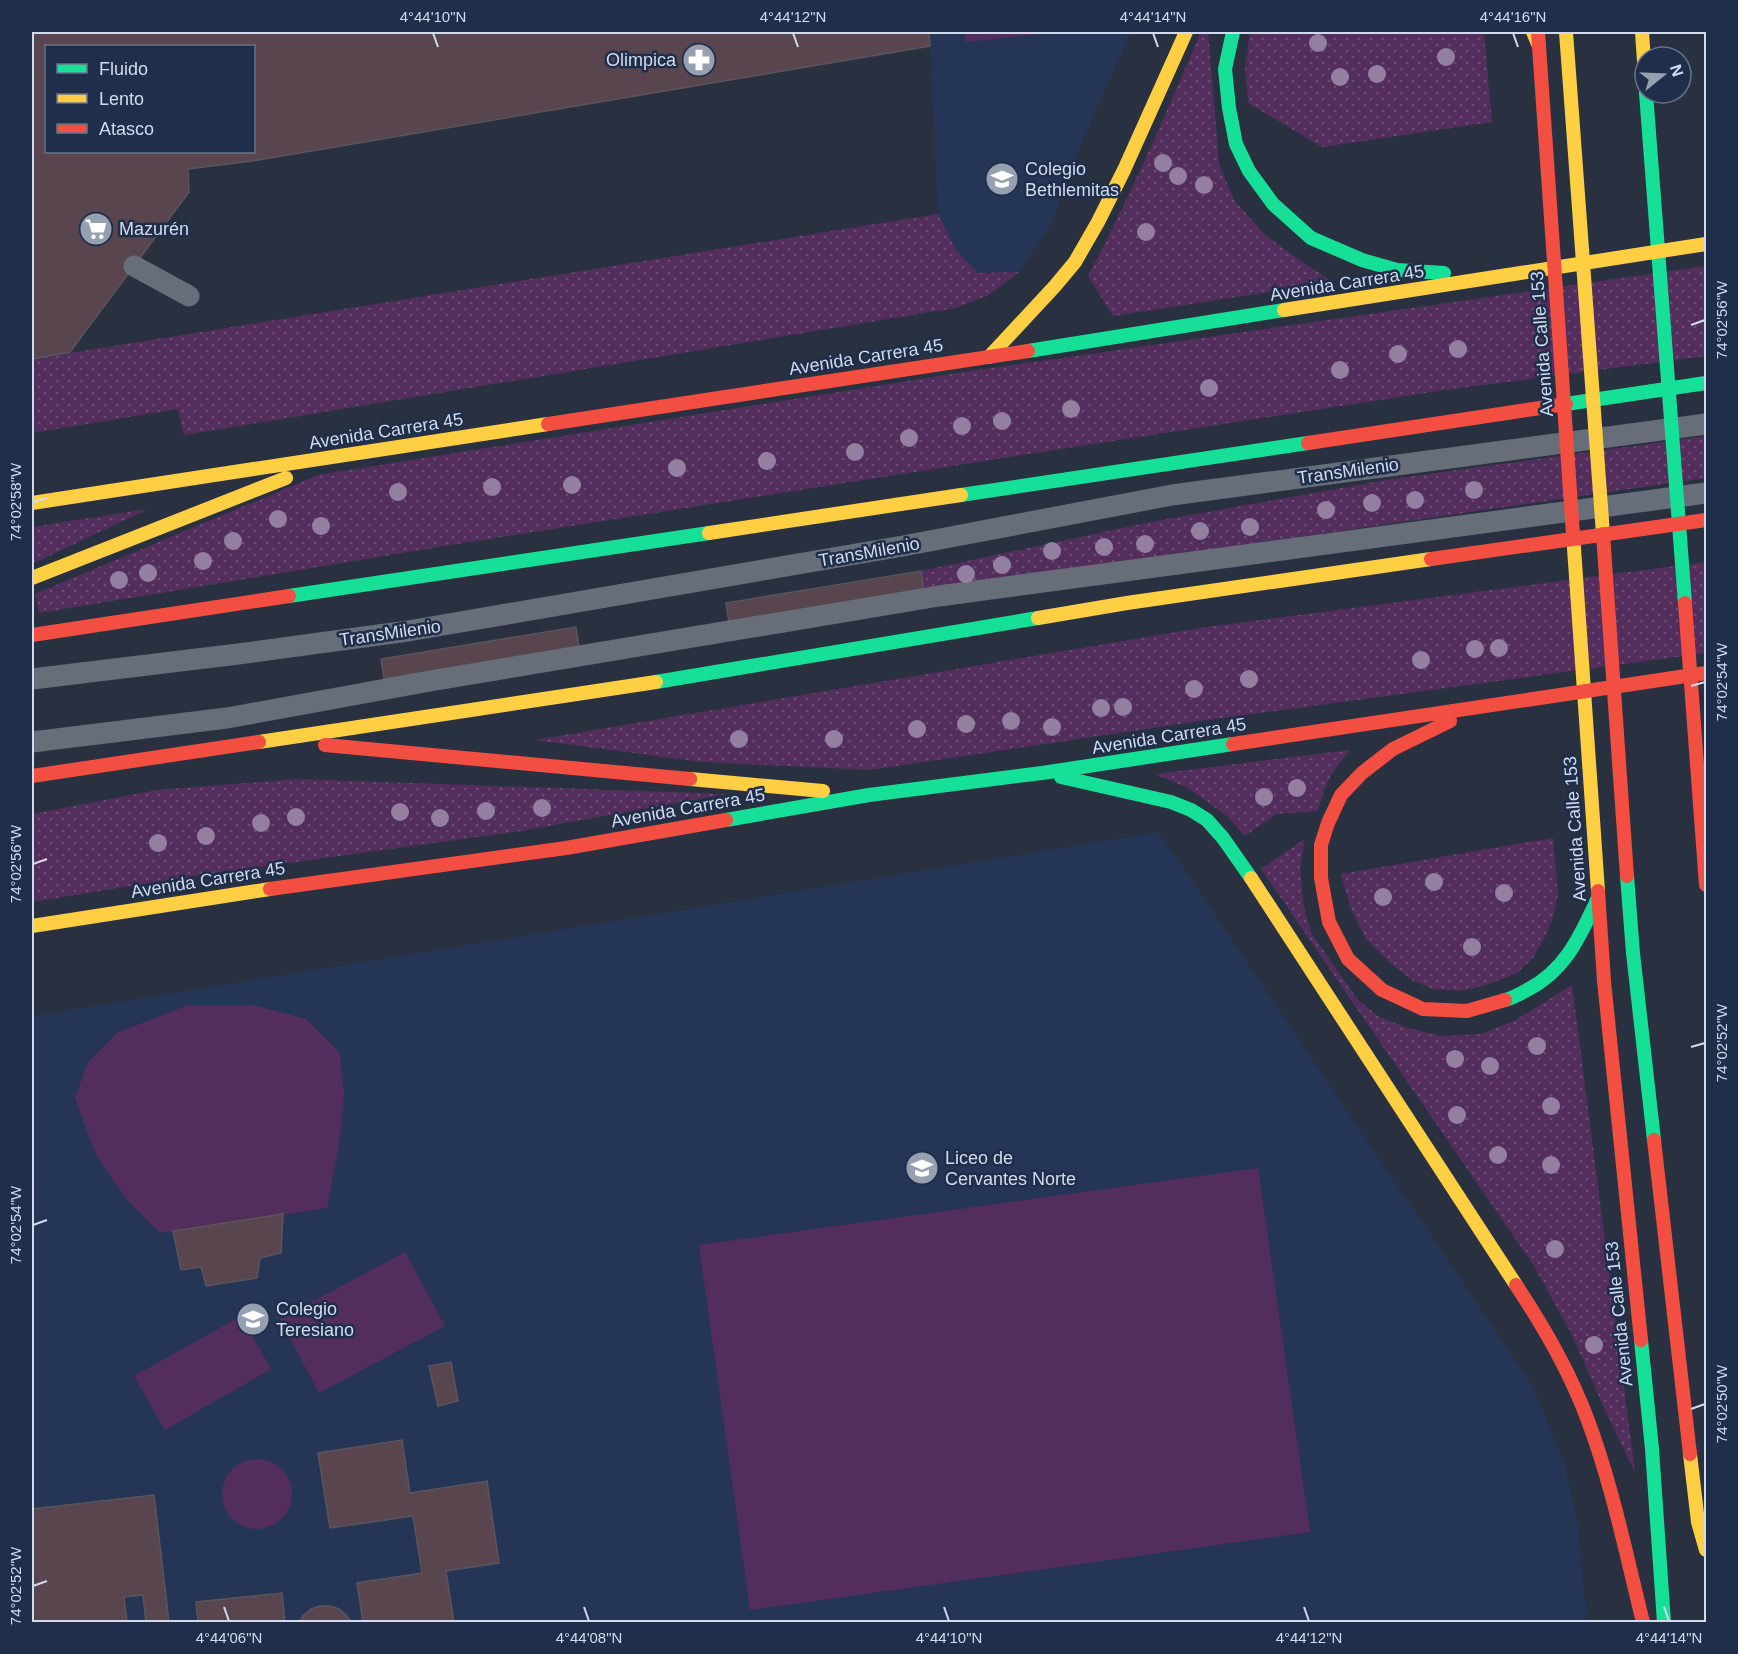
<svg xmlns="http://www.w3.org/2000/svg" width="1738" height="1654" font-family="Helvetica,sans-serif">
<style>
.built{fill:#253555}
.grass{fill:url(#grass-dots)}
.green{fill:#532e5d}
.building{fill:#58454e;stroke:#5a555c;stroke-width:1.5;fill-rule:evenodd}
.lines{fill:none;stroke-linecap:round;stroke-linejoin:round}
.lane{stroke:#676e7a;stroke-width:21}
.fast{stroke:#16e098;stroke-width:14}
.slow{stroke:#ffcf43;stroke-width:14}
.jam{stroke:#f24e42;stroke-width:14}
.tree{fill:#9380a1}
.ticks{fill:none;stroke:#d1dbed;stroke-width:2}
.labels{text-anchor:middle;stroke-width:5;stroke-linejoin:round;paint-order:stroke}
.poi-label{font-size:18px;fill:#d1dbed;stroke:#1f2e4a;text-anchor:start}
.street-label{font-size:18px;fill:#d1dbed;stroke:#1f2e4a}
.neatline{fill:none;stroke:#d1dbed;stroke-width:2}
.ticks-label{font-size:15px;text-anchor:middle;fill:#d1dbed}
</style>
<defs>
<pattern id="grass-dots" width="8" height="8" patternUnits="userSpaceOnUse" patternTransform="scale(1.5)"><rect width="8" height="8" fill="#532e5d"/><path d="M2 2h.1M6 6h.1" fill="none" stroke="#6b4c75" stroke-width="1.8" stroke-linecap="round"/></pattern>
</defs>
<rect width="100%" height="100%" fill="#293140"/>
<!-- built -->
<path class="built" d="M 929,32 L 1131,32 L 1081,144 L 1051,225 L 1019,272 L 978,273 L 956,250 L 938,214 Z
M 1159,832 L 1532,1385 L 1564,1462 L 1577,1519 L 1587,1622 L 32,1622 L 32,1016 Z"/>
<!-- grass -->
<path class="grass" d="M 1201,32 L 1208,32 L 1219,164 L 1234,200 L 1264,234 L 1299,260 L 1333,282 L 1113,316 L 1088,276 C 1130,197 1166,114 1201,32 Z
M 1250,32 L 1484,32 L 1492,122 L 1322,147 L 1248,103 L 1245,69 Z
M 938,214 L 956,250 L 978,273 L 1019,272 L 989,295 L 955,308 L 184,435 L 178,409 L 32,433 L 32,359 Z
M 1706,266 L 1706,356 L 1445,390 L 1022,455 L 457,544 L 39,613 L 35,594 L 318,475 L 970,371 Z
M 1706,436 L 1706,478 L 924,591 L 921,571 L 1141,524 L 1392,479 Z
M 148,509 L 32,564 L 32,527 Z
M 1706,562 L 1706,653 L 1193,722 L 870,770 L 702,762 L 535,740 L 1207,627 Z
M 1350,750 C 1331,773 1326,781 1318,811 L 1276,814 L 1245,836 L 1227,816 L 1188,788 L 1155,774 Z
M 299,779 L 726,794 L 521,831 L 186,877 L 32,902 L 32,814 L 157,790 Z
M 1553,838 L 1558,895 L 1552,921 L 1544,939 L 1532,959 L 1517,973 L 1486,985 L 1460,991 L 1434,989 L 1413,981 L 1388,961 L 1366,939 L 1351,909 L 1341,874 Z
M 1305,839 L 1300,867 L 1304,908 L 1312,934 L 1357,999 L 1379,1017 L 1411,1029 L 1442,1036 L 1481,1034 L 1516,1020 L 1572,985 L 1635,1472 L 1605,1410 L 1572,1335 L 1534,1266 L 1261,869 Z"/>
<!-- green -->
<path class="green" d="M 965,32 L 1040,32 L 1040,34 L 966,42 Z
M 188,1005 L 253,1005 L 306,1019 L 340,1053 L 344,1095 L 340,1138 L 327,1208 L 160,1233 L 127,1200 L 96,1155 L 75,1098 L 88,1062 L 117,1033 Z
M 1258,1168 L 1310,1532 L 750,1610 L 699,1245 Z
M 405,1252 L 445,1326 L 319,1393 L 280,1319 Z
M 241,1316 L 271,1369 L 165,1430 L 134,1376 Z
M222 1494a35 35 0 1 1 70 0a35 35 0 1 1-70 0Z"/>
<!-- building -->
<path class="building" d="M 32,32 L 929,32 L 930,46 L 252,161 L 188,169 L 189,192 L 70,352 L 32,359 ZM 46,46 L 254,46 L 254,152 L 46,152 Z
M 921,571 L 924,591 L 729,622 L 726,603 Z
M 576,627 L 579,647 L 384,679 L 381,659 Z
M 283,1214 L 281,1253 L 260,1258 L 257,1278 L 206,1286 L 201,1267 L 181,1270 L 173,1231 Z
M 451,1362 L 458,1401 L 438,1406 L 429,1366 Z
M 402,1440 L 410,1493 L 487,1481 L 499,1563 L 446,1571 L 454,1622 L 363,1622 L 357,1583 L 422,1573 L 413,1516 L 330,1528 L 318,1453 Z
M 154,1495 L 169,1622 L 146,1622 L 143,1595 L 124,1597 L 127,1622 L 32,1622 L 32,1509 Z
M 282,1593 L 285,1622 L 198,1622 L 196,1602 Z
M 320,1606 L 330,1606 L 339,1609 L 346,1615 L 352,1622 L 299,1622 L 303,1616 L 311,1609 Z"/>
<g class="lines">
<!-- lane -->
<path class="lane" d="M 134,266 L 189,296
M 32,679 L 238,654 L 408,631 L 903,546 L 1172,495 L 1706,424
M 32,742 L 227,718 L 430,681 L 939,596 L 1706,493"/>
<!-- fast -->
<path class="fast" d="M 1233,32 L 1225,69 L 1229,108 L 1236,144 L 1249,171 L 1273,204 L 1311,238 L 1362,260 L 1397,270 L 1444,273
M 1646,93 L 1685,603
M 1028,351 L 1284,310
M 1566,404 L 1706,383
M 961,495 L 1308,443
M 289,596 L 709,533
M 656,682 L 1038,618
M 1061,777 L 1171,802 L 1191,810 L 1207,820 L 1223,838 L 1251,878
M 726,820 L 869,795 L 1042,773 L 1233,744
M 1627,876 L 1633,953 L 1654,1140
M 1505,1000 C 1513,998 1520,994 1527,990 C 1566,970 1580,936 1598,898
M 1641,1340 L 1652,1449 L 1664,1622"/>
<!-- slow -->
<path class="slow" d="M 1533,32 L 1539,46
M 1566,32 L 1603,534
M 1642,32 L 1645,76
M 1284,310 L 1706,244
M 989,357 L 1055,286 L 1075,262 L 1098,222 L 1124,170 L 1186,32
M 32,503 L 548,424
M 709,533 L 961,495
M 1573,534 L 1598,891
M 32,578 L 286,478
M 1038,618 L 1127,603 L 1431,559
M 259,742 L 656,682
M 690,779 L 823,791
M 1251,878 L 1516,1285
M 32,926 L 270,889
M 1690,1454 L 1698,1522 L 1706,1550"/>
<!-- jam -->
<path class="jam" d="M 1538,32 L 1573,534
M 548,424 L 1028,351
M 1308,443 L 1566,404
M 1603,534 L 1627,876
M 1431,559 L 1706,520
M 1685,603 L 1706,885
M 32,635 L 289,596
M 1450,721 L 1393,749 L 1362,773 L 1341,795 L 1328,823 L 1321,845 L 1321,878 L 1329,922 L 1348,959 L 1382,990 L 1423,1009 L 1467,1011 L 1505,1000
M 1233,744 L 1706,673
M 325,745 L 690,779
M 32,776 L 259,742
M 270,889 L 566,848 L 726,820
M 1598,891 L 1604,981 L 1641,1340
M 1654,1140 L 1690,1454
M 1516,1285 C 1544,1327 1569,1370 1587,1418 C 1612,1484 1626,1554 1643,1622"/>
</g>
<!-- trees -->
<g class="tree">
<circle cx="1318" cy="43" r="9"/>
<circle cx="1446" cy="57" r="9"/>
<circle cx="1377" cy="74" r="9"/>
<circle cx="1340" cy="77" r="9"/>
<circle cx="1163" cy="163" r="9"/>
<circle cx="1178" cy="176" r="9"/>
<circle cx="1204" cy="185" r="9"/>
<circle cx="1146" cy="232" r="9"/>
<circle cx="1458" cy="349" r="9"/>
<circle cx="1398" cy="354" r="9"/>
<circle cx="1340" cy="370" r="9"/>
<circle cx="1209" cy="388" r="9"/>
<circle cx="1071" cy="409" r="9"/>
<circle cx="1002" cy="421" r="9"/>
<circle cx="962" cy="426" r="9"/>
<circle cx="909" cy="438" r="9"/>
<circle cx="855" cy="452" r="9"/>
<circle cx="767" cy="461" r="9"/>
<circle cx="677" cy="468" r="9"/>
<circle cx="572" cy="485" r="9"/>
<circle cx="492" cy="487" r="9"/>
<circle cx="1474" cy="490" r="9"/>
<circle cx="398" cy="492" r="9"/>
<circle cx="1415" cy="500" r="9"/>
<circle cx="1372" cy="503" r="9"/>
<circle cx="1326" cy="510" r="9"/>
<circle cx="278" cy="519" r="9"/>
<circle cx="321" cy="526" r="9"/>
<circle cx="1250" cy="527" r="9"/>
<circle cx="1200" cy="531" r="9"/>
<circle cx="233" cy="541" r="9"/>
<circle cx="1145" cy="544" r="9"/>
<circle cx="1104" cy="547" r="9"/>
<circle cx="1052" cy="551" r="9"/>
<circle cx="203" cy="561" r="9"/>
<circle cx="1002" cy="565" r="9"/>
<circle cx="148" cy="573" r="9"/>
<circle cx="966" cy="574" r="9"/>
<circle cx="119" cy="580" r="9"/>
<circle cx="1499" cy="648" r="9"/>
<circle cx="1475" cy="649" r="9"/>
<circle cx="1421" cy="660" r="9"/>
<circle cx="1249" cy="679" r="9"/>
<circle cx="1194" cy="689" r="9"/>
<circle cx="1123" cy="707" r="9"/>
<circle cx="1101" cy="708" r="9"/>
<circle cx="1011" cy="721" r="9"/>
<circle cx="966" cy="724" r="9"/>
<circle cx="1052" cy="727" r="9"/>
<circle cx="917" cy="729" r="9"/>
<circle cx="739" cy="739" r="9"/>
<circle cx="834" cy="739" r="9"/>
<circle cx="1297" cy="788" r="9"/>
<circle cx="1264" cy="797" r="9"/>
<circle cx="542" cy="808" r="9"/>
<circle cx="486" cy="811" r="9"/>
<circle cx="400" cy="812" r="9"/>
<circle cx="296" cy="817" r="9"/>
<circle cx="440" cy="818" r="9"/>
<circle cx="261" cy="823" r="9"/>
<circle cx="206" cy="836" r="9"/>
<circle cx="158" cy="843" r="9"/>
<circle cx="1434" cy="882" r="9"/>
<circle cx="1504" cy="893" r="9"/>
<circle cx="1383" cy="897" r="9"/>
<circle cx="1472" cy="947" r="9"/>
<circle cx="1537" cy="1046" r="9"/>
<circle cx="1455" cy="1059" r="9"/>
<circle cx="1490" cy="1066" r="9"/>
<circle cx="1551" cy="1106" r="9"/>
<circle cx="1457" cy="1115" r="9"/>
<circle cx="1498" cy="1155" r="9"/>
<circle cx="1551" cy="1165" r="9"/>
<circle cx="1555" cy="1249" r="9"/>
<circle cx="1594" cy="1345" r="9"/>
</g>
<!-- ticks -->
<path class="ticks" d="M 433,33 L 438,47M 793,33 L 798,47M 1153,33 L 1158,47M 1513,33 L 1518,47M 1691,325 L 1705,320M 33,502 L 47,498M 1691,686 L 1705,682M 33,864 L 47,859M 1691,1047 L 1705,1043M 33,1225 L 47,1220M 1691,1409 L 1705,1404M 33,1586 L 47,1581M 224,1607 L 229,1621M 584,1607 L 589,1621M 944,1607 L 949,1621M 1304,1607 L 1309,1621M 1664,1607 L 1669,1621"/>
<!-- icons -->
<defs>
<g id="pharmacy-disc" transform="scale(1.725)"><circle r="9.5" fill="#96a0b0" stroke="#1f2e4a"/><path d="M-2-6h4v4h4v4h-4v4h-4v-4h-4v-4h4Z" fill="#fff"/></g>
<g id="school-disc" transform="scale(1.725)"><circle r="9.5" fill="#96a0b0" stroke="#1f2e4a"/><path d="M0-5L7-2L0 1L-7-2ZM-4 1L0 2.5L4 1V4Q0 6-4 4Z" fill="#fff"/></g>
<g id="supermarket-disc" transform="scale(1.725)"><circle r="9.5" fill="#96a0b0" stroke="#1f2e4a"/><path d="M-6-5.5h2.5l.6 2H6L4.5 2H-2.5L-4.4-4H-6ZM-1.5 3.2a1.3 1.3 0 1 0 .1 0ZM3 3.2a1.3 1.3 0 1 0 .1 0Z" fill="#fff"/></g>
</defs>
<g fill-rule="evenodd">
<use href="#pharmacy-disc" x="699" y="60"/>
<use href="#school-disc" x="1002" y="179"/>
<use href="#supermarket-disc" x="96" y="229"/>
<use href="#school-disc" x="922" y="1168"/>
<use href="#school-disc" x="253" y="1319"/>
</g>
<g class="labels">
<!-- poi labels -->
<g class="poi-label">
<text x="676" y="66" text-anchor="end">Olimpica</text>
<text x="1025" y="175">Colegio<tspan x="1025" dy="21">Bethlemitas</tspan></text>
<text x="119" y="235">Mazurén</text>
<text x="945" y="1164">Liceo de<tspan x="945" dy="21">Cervantes Norte</tspan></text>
<text x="276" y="1315">Colegio<tspan x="276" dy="21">Teresiano</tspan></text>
</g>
<!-- street labels -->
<g class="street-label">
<text transform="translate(1347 283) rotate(-9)" y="6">Avenida Carrera 45</text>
<text transform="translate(1542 344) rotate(-94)" y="6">Avenida Calle 153</text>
<text transform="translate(866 357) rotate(-9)" y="6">Avenida Carrera 45</text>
<text transform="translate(386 431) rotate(-9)" y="6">Avenida Carrera 45</text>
<text transform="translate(1348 471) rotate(-8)" y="6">TransMilenio</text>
<text transform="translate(869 552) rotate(-10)" y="6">TransMilenio</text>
<text transform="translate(390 633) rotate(-8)" y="6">TransMilenio</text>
<text transform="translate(1169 736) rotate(-9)" y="6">Avenida Carrera 45</text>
<text transform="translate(688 808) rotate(-10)" y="6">Avenida Carrera 45</text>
<text transform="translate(1575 829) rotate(-94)" y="6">Avenida Calle 153</text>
<text transform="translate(208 880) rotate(-9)" y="6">Avenida Carrera 45</text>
<text transform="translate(1619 1314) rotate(-96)" y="6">Avenida Calle 153</text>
</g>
</g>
<!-- border -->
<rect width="1738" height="1654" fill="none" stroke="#1f2e4a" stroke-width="66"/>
<!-- legend -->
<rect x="45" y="45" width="210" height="108" fill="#1f2e4a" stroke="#66738b" stroke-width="1.5"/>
<rect x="57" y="64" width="30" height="9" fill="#16e098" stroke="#66738b" stroke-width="1.5"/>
<text x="99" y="75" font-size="18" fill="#d1dbed">Fluido</text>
<rect x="57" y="94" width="30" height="9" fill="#ffcf43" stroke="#66738b" stroke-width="1.5"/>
<text x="99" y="105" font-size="18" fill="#d1dbed">Lento</text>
<rect x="57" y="124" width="30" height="9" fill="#f24e42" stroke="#66738b" stroke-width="1.5"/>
<text x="99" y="135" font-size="18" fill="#d1dbed">Atasco</text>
<!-- north arrow -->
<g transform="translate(1663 75) rotate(72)"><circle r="28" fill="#1f2e4a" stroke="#66738b" stroke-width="1.5"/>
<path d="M0-4.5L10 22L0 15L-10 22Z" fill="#96a0b0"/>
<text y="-9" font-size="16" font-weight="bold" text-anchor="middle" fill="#d1dbed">N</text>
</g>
<rect x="33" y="33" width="1672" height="1588" class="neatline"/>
<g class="ticks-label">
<text x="433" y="22">4°44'10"N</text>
<text x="793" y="22">4°44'12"N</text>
<text x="1153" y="22">4°44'14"N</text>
<text x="1513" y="22">4°44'16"N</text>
<text transform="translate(1722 320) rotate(-90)" y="5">74°02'56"W</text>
<text transform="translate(16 502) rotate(-90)" y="5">74°02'58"W</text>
<text transform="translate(1722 682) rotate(-90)" y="5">74°02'54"W</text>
<text transform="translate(16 864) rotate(-90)" y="5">74°02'56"W</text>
<text transform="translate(1722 1043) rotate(-90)" y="5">74°02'52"W</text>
<text transform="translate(16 1225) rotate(-90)" y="5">74°02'54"W</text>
<text transform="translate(1722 1404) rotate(-90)" y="5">74°02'50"W</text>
<text transform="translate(16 1586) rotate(-90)" y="5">74°02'52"W</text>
<text x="229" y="1643">4°44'06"N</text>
<text x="589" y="1643">4°44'08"N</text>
<text x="949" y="1643">4°44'10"N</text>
<text x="1309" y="1643">4°44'12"N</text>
<text x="1669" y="1643">4°44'14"N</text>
</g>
</svg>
